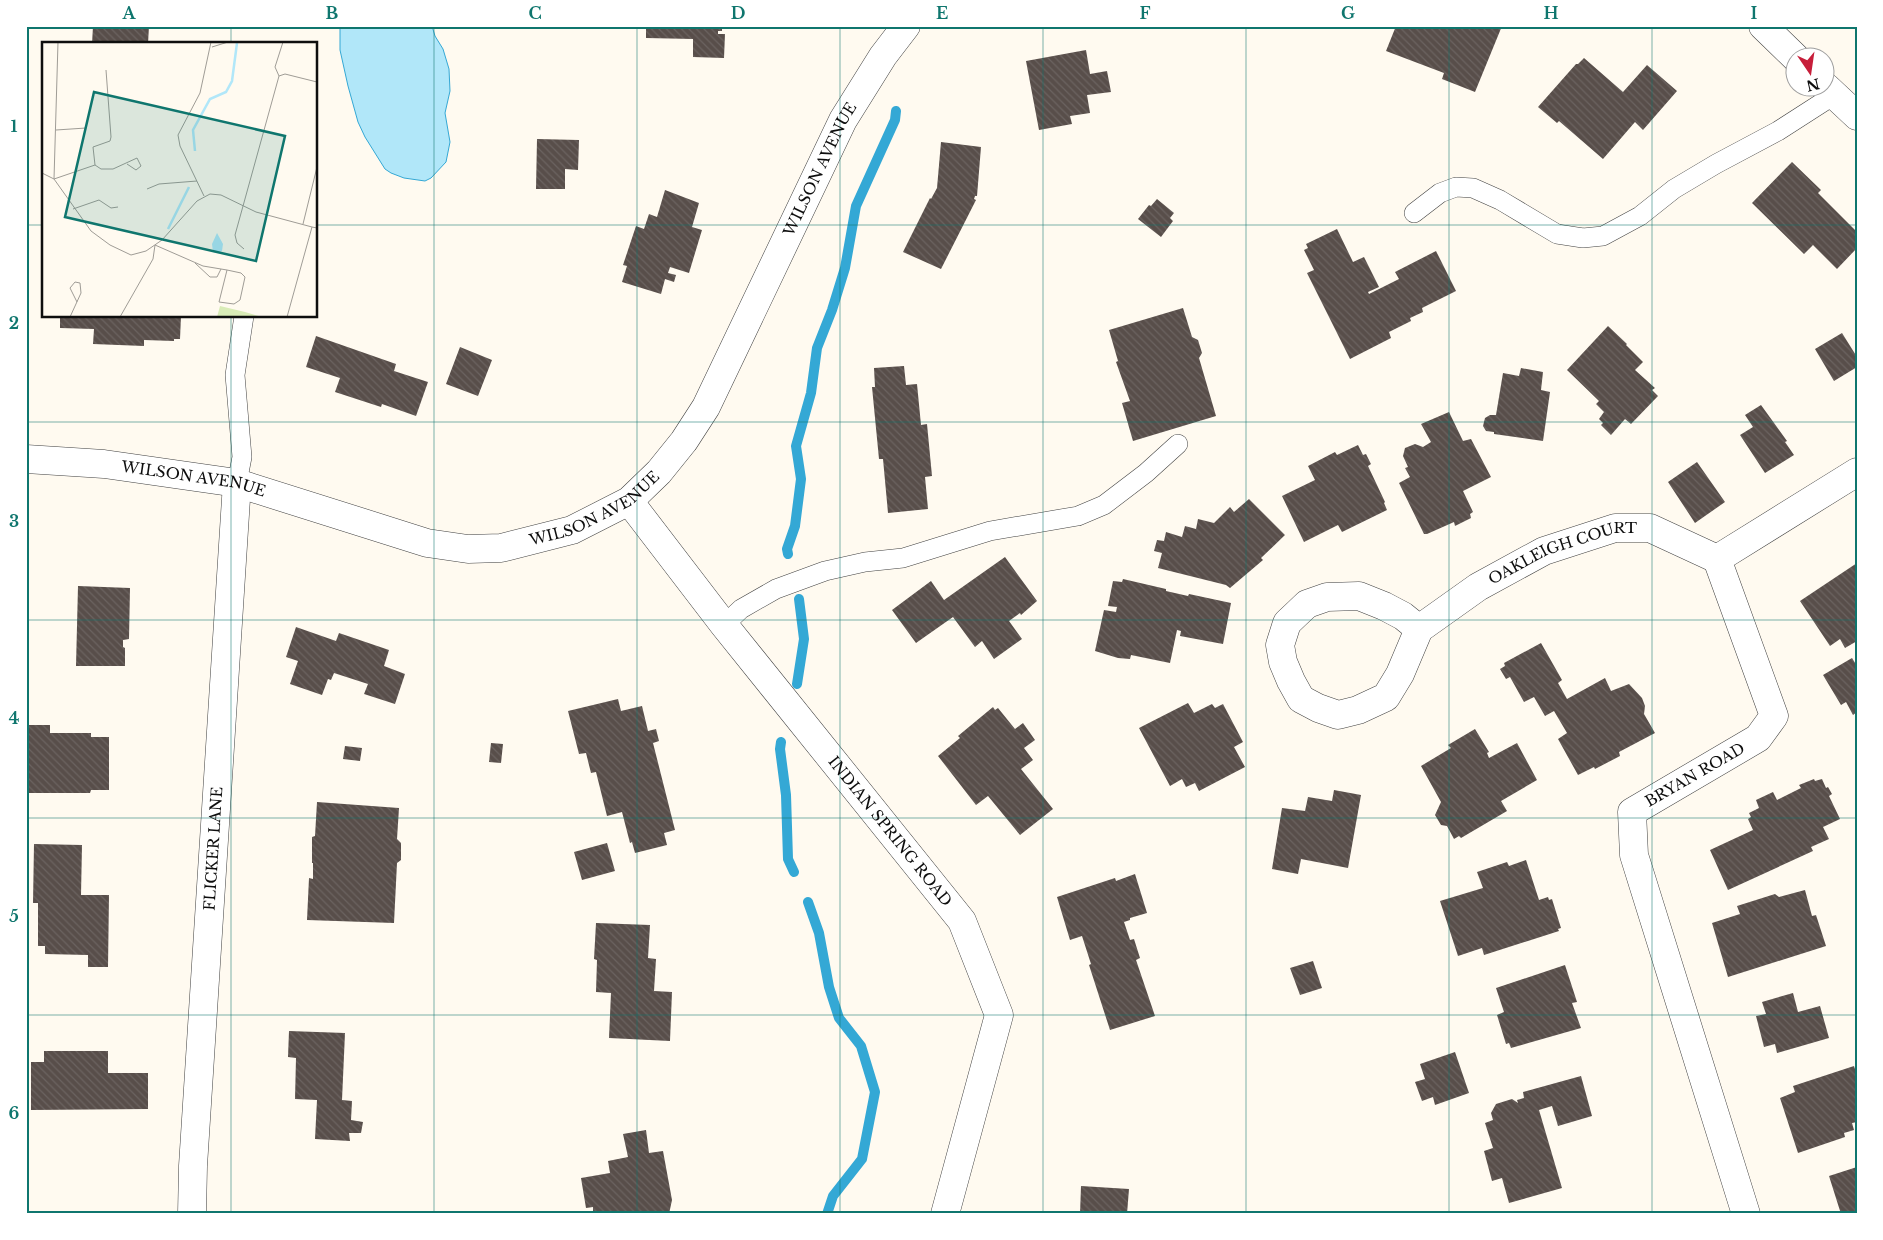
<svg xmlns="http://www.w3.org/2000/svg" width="1883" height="1240" font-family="'Libre Baskerville',serif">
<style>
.water{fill:#b1e7f9;stroke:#34a8d5}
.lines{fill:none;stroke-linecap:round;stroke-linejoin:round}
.stream{stroke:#34a8d5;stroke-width:10}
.building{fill:url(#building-back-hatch)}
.lane-casing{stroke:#414141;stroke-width:20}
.street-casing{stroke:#414141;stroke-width:29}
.lane{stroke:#fff;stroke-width:19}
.street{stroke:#fff;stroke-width:28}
.grid{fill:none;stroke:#0f766e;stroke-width:1;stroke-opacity:0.55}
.labels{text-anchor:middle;stroke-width:5;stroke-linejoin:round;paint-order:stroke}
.street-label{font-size:15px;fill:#0e0e0e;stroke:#fff}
.inset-river{fill:none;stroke:#b1e7f9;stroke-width:2.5}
.inset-road{fill:none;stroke:#9f9c96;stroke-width:1}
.view{fill:#0f766e;fill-opacity:0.15;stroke:#0f766e;stroke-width:2.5}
.inset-edge{fill:none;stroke:#0e0e0e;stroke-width:2.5}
.neatline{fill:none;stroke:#0f766e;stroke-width:2}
.grid-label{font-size:16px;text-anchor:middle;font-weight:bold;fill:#0f766e}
</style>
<defs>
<pattern id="building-back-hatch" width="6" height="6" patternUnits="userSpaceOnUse" patternTransform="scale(1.25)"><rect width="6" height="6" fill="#584e4a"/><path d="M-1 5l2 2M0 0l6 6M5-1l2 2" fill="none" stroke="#6b6360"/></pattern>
</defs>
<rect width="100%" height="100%" fill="#fffaf0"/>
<!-- water -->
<path class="water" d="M 340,26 L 432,26 L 435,36 L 443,49 L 449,69 L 450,91 L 445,113 L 450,142 L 446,162 L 431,178 L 425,181 L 404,178 L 391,173 L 385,169 L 365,137 L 358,122 L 348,86 L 340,50 Z"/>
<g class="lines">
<!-- stream -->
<path class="stream" d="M 788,554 L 787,549 L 795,526 L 801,479 L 796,446 L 811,393 L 817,348 L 832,310 L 845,268 L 856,206 L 895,120 L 896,111
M 797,684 L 804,639 L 799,599
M 781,742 L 780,749 L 786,795 L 788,859 L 794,872
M 808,902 L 819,933 L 829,987 L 839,1018 L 861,1046 L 875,1092 L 862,1159 L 833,1196 L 827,1214"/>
</g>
<!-- building -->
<path class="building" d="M 93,26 L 149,26 L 148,44 L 92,44 Z
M 646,26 L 722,26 L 722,31 L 718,31 L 718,34 L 725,34 L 724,58 L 693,57 L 693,39 L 646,38 Z
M 1396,26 L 1502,26 L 1475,92 L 1442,79 L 1444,73 L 1386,51 Z
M 1086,50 L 1090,74 L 1107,71 L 1111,92 L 1087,95 L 1090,113 L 1070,116 L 1072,124 L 1039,130 L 1026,61 Z
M 1584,58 L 1623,92 L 1647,65 L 1677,91 L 1643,130 L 1635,122 L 1603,159 L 1559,121 L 1557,123 L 1538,107 L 1576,64 L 1578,64 Z
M 537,139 L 579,140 L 578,170 L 565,169 L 565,189 L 536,189 Z
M 941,142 L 981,147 L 977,196 L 975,196 L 974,199 L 976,200 L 941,269 L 903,252 L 930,198 L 931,199 L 937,188 Z
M 1792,162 L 1821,190 L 1818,193 L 1857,232 L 1857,248 L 1837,269 L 1813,245 L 1804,254 L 1752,203 Z
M 665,190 L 699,203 L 692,227 L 702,230 L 689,273 L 670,267 L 668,273 L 676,275 L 674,282 L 665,279 L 661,294 L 622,282 L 627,266 L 623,265 L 636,226 L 644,229 L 649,214 L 657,217 Z
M 1157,199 L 1174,213 L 1170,218 L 1173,221 L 1161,237 L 1138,219 L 1149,205 L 1151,206 Z
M 1337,229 L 1353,262 L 1364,257 L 1379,287 L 1368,292 L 1369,294 L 1399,279 L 1395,272 L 1436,251 L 1456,291 L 1422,308 L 1423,312 L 1410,318 L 1411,321 L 1389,332 L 1391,338 L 1350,359 L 1307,273 L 1314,270 L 1304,250 L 1308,248 L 1306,244 Z
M 1183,308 L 1192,337 L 1198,340 L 1202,353 L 1199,358 L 1216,416 L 1133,441 L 1122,403 L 1130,401 L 1116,362 L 1118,361 L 1109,330 Z
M 60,316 L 181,316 L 180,339 L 174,339 L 174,341 L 144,340 L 144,346 L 93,344 L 94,329 L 60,328 Z
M 1608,326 L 1627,344 L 1626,345 L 1643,362 L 1635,370 L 1655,388 L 1652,390 L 1658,396 L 1631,424 L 1625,419 L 1611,435 L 1601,425 L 1603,423 L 1599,419 L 1604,412 L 1596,404 L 1599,401 L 1567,370 Z
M 1842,333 L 1857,357 L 1857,367 L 1834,381 L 1815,349 Z
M 316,336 L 396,364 L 394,371 L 428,382 L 416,416 L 382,404 L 381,407 L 335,392 L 340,378 L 306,367 Z
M 460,347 L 492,360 L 478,396 L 446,384 Z
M 904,366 L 906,385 L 917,384 L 921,425 L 927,424 L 932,476 L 925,477 L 928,509 L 888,513 L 883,459 L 879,459 L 872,387 L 875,387 L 874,368 Z
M 1521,368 L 1543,372 L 1541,390 L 1550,392 L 1543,441 L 1494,434 L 1494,432 L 1486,431 L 1483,426 L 1485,418 L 1490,415 L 1496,415 L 1503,373 L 1519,376 Z
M 1761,405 L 1787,441 L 1785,442 L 1794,455 L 1765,473 L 1740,435 L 1753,427 L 1745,415 Z
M 1449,412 L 1463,441 L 1471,439 L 1491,477 L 1463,491 L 1473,512 L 1470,514 L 1471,518 L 1455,526 L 1454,522 L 1427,534 L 1424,534 L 1399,483 L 1410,477 L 1405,468 L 1408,467 L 1403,456 L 1405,448 L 1415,444 L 1423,447 L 1431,442 L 1421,424 Z
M 1358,445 L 1363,455 L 1366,454 L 1371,464 L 1368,466 L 1385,502 L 1384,503 L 1387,510 L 1342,532 L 1338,525 L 1304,542 L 1282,496 L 1315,480 L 1308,466 L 1335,452 L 1337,455 Z
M 1697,462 L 1725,502 L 1695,523 L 1668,482 Z
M 1249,499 L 1285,535 L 1261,558 L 1263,560 L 1230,588 L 1226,585 L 1158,568 L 1162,553 L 1154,551 L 1157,540 L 1164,541 L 1166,532 L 1182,537 L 1185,526 L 1196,529 L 1198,519 L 1214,523 L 1230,507 L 1234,512 Z
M 1005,557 L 1037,601 L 1021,615 L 1020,613 L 1009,621 L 1022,639 L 994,659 L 982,641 L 975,647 L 953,617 L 916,643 L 892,610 L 931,581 L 944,600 Z
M 1857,563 L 1857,641 L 1845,648 L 1840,639 L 1830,646 L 1800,601 Z
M 1123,579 L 1166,589 L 1166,591 L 1188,596 L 1189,594 L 1231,603 L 1223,644 L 1180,636 L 1181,631 L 1177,630 L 1170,663 L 1131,655 L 1130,659 L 1118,658 L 1095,651 L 1104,610 L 1116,612 L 1117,607 L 1108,606 L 1113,581 L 1122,582 Z
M 78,586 L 130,588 L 129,639 L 123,640 L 123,647 L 125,648 L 125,666 L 76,666 Z
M 296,627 L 336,641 L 339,633 L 389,650 L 384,666 L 405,674 L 395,704 L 364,694 L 368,684 L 334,673 L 331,680 L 328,679 L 322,695 L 290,684 L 298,661 L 286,657 Z
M 1541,643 L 1562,680 L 1558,683 L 1567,699 L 1605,678 L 1611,691 L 1629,684 L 1642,698 L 1645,706 L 1644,714 L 1655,733 L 1619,752 L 1620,756 L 1595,769 L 1594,767 L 1578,775 L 1558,739 L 1567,733 L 1554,711 L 1545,716 L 1534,697 L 1524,702 L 1510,677 L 1506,679 L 1500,669 L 1505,666 L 1504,663 Z
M 1852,658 L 1857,666 L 1857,696 L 1855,697 L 1857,701 L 1857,712 L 1853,715 L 1846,702 L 1841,705 L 1823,675 Z
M 618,699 L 621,711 L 642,706 L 648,731 L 656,729 L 659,741 L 653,743 L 675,830 L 664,833 L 667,845 L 635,853 L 632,842 L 630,843 L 622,812 L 607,816 L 596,772 L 591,773 L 586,753 L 579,754 L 568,711 Z
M 1188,703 L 1194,713 L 1212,704 L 1215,708 L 1223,704 L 1243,742 L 1234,747 L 1245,767 L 1199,791 L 1195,783 L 1186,787 L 1182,779 L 1170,786 L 1139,728 Z
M 993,707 L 995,710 L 998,708 L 1015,729 L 1023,723 L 1035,740 L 1024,748 L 1033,760 L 1021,769 L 1053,809 L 1020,835 L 988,796 L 976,805 L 938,756 L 960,738 L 958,736 Z
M 26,725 L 50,725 L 50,733 L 91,733 L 91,737 L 109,737 L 109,790 L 91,790 L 90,793 L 26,793 Z
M 1475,729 L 1489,752 L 1487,753 L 1489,758 L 1517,743 L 1537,780 L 1501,801 L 1507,811 L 1461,838 L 1459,836 L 1454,839 L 1447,826 L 1441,825 L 1435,815 L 1441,802 L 1421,766 L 1451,748 L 1448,745 Z
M 491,743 L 503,744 L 501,763 L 489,762 Z
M 345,746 L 362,748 L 360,761 L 343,759 Z
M 1814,779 L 1815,781 L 1822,779 L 1826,788 L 1828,787 L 1832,794 L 1829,796 L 1840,819 L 1823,827 L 1829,839 L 1811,847 L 1813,851 L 1728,890 L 1710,850 L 1753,830 L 1748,819 L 1751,817 L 1749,813 L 1759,808 L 1756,800 L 1773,792 L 1777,800 L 1801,788 L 1799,785 Z
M 1334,790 L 1361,795 L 1348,868 L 1301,859 L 1298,874 L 1272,869 L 1282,808 L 1305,811 L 1308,797 L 1332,801 Z
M 317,802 L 399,808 L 397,839 L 401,843 L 401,860 L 397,863 L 394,923 L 307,920 L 309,878 L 313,879 L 313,863 L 312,863 L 312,837 L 315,836 Z
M 607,843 L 615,871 L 582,880 L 574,852 Z
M 34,844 L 82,845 L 81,895 L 109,895 L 108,967 L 88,967 L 88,955 L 45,954 L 45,946 L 38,946 L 38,903 L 33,903 Z
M 1526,860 L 1539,900 L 1548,897 L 1549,900 L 1552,899 L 1561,928 L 1558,929 L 1559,931 L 1484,955 L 1482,948 L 1458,956 L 1440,901 L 1483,888 L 1477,872 L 1507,862 L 1509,866 Z
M 1135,874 L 1147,913 L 1130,918 L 1130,920 L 1124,922 L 1130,940 L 1134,939 L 1140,958 L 1136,960 L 1155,1016 L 1110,1030 L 1089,965 L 1091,964 L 1082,936 L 1070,940 L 1057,897 L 1115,878 L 1116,881 Z
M 1805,890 L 1812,916 L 1816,915 L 1826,946 L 1728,977 L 1712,923 L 1740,914 L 1737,906 L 1775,894 L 1779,897 Z
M 596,923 L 650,925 L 648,958 L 656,959 L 654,991 L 672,992 L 670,1041 L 609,1038 L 611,993 L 596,992 L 597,960 L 594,959 Z
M 1313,961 L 1322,988 L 1300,995 L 1290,968 Z
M 1565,965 L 1577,1002 L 1572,1003 L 1581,1028 L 1511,1048 L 1509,1043 L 1506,1044 L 1497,1015 L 1504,1012 L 1496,988 Z
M 1793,993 L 1798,1012 L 1820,1006 L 1829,1038 L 1777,1053 L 1775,1044 L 1764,1047 L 1756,1016 L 1766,1014 L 1762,1002 Z
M 289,1031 L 345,1033 L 342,1100 L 352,1101 L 351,1120 L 363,1122 L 361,1133 L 349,1133 L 350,1141 L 315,1139 L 317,1100 L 295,1099 L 296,1058 L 288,1057 Z
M 44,1051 L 108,1051 L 108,1073 L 148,1073 L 148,1109 L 31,1110 L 31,1062 L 44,1062 Z
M 1455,1052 L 1469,1093 L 1435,1105 L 1433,1097 L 1422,1101 L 1415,1082 L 1425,1079 L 1420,1064 Z
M 1854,1066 L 1857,1075 L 1857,1122 L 1852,1123 L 1854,1130 L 1844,1133 L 1845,1137 L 1798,1153 L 1780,1098 L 1795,1092 L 1793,1086 Z
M 1581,1076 L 1592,1116 L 1558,1126 L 1552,1106 L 1539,1110 L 1562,1188 L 1509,1203 L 1502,1178 L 1492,1181 L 1484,1151 L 1493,1148 L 1485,1123 L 1493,1120 L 1491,1113 L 1496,1104 L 1512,1099 L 1518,1103 L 1517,1100 L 1524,1098 L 1523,1092 Z
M 646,1130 L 649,1153 L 663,1151 L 672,1200 L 669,1214 L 593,1214 L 593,1207 L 586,1208 L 581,1178 L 610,1173 L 608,1161 L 628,1157 L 623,1134 Z
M 1857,1167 L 1857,1214 L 1841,1214 L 1829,1176 Z
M 1081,1186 L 1129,1189 L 1127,1214 L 1080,1214 Z"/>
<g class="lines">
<!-- lane casing -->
<g class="lane-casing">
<path id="lane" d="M 1414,213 L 1440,193 L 1456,187 L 1473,188 L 1500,200 L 1557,234 L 1583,238 L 1603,236 L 1640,216 L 1674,189 L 1716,164 L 1778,131 L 1834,95
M 237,483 L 242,457 L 235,375 L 244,316
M 724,625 L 741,609 L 776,589 L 825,571 L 865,562 L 903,558 L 990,531 L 1078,516 L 1104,505 L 1146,473 L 1178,444"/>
</g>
<!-- street casing -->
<g class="street-casing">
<g id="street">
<path d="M 1763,26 L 1796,58"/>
<path d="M 1826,87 L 1857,116"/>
<path id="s1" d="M 26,459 L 104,464 L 237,483 L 427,543 L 468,549 L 501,548 L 572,530 L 629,501 L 659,472 L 684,441 L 706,407 L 843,120 L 883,56 L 906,26"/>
<path id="s2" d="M 629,501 L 724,625 L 962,921 L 999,1015 L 945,1214"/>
<path d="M 1717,559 L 1774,716 L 1758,738 L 1632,812 L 1634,855 L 1746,1214"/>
<path d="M 1717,559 L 1857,472"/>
<path id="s3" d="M 1419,629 L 1403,616 L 1384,606 L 1359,596 L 1327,597 L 1307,604 L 1287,623 L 1280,645 L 1283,662 L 1291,681 L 1301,699 L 1318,708 L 1338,715 L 1358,710 L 1386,697 L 1400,674 L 1419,629 L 1478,587 L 1544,551 L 1615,528 L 1650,528 L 1717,559"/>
<path id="s4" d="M 192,1214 L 193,1166 L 237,483"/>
</g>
</g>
<!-- lane -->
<use href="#lane" class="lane"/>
<!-- street -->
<use href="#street" class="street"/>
</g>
<!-- grid -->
<path class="grid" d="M 231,26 L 231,44M 434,26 L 434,1214M 637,26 L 637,1214M 840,26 L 840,1214M 1043,26 L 1043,1214M 1246,26 L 1246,1214M 1449,26 L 1449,1214M 1652,26 L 1652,1214M 26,225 L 44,225M 316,225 L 1857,225M 231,316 L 231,1214M 26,422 L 1857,422M 26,620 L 1857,620M 26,818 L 1857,818M 26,1015 L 1857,1015"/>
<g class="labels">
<!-- street labels -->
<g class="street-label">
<text dy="5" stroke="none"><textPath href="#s1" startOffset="1009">WILSON AVENUE</textPath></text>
<text dy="5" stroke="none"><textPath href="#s1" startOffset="169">WILSON AVENUE</textPath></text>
<text dy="5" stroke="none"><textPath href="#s1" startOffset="589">WILSON AVENUE</textPath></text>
<text dy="5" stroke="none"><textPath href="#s3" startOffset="564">OAKLEIGH COURT</textPath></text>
<text transform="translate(1695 775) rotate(-30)" y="5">BRYAN ROAD</text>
<text dy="5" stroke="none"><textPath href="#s2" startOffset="421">INDIAN SPRING ROAD</textPath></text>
<text dy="5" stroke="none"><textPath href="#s4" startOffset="366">FLICKER LANE</textPath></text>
</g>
</g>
<!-- overview -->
<g transform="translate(42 42)">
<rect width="275" height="275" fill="#fffaf0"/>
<path d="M 178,264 L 203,270 L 220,275 L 175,275 Z" fill="#d9ecb7"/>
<path d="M 175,191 L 181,202 L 180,209 L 175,211 L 171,210 L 170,202 Z" fill="#b1e7f9"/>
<path class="inset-river" d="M 153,109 L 151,88 L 168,57 L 184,50 L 190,39 L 195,1M 126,187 L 147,145"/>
<path class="inset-road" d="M 16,0 L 12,137 L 53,123M 170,5 L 186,0M 237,34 L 243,32 L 275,40M 237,34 L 233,25 L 241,0M 14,88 L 44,86M 53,123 L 51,105 L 68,99 L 69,95 L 64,28M 53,123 L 59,127 L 71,127 L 95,116 L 99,124 L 94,128 L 85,122M 0,131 L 12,137 L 49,189 L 68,203 L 89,213 L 104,209 L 120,198 L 155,159 L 168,152 L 179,153 L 214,170 L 270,185M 105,147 L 117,142 L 155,139M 162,154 L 138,104 L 136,93 L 158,51 L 169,0M 31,167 L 57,158 L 69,166 L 76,165M 261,182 L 275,125M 202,207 L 195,201 L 193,193 L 237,34M 153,221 L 168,235 L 175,235 L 179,227M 28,275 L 39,251 L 38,241 L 33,240 L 28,246 L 35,260M 78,275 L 111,217 L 113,203 L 161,224 L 185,228 L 177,260 L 192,262 L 198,258 L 203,235 L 199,231 L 185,228M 245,275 L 270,185 L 275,186"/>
<path class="view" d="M 52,50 L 243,94 L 214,219 L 23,175 Z"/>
<rect width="275" height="275" class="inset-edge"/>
</g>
<!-- border -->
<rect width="1883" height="1240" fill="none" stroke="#ffffff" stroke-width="55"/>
<!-- north arrow -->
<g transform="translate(1810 72) rotate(167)"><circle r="24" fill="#ffffff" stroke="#9f9f9f"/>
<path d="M0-4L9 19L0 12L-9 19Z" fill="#c71e3a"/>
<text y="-8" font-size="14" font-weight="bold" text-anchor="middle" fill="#0e0e0e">N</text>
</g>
<rect x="28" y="28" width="1828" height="1184" class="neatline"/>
<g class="grid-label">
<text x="129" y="19">A</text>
<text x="332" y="19">B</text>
<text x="535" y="19">C</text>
<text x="738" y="19">D</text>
<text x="942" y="19">E</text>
<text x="1145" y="19">F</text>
<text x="1348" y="19">G</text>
<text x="1551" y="19">H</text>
<text x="1754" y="19">I</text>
<text x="14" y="132">1</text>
<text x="14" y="329">2</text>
<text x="14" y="527">3</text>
<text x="14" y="724">4</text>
<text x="14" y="922">5</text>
<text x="14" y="1119">6</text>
</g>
</svg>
